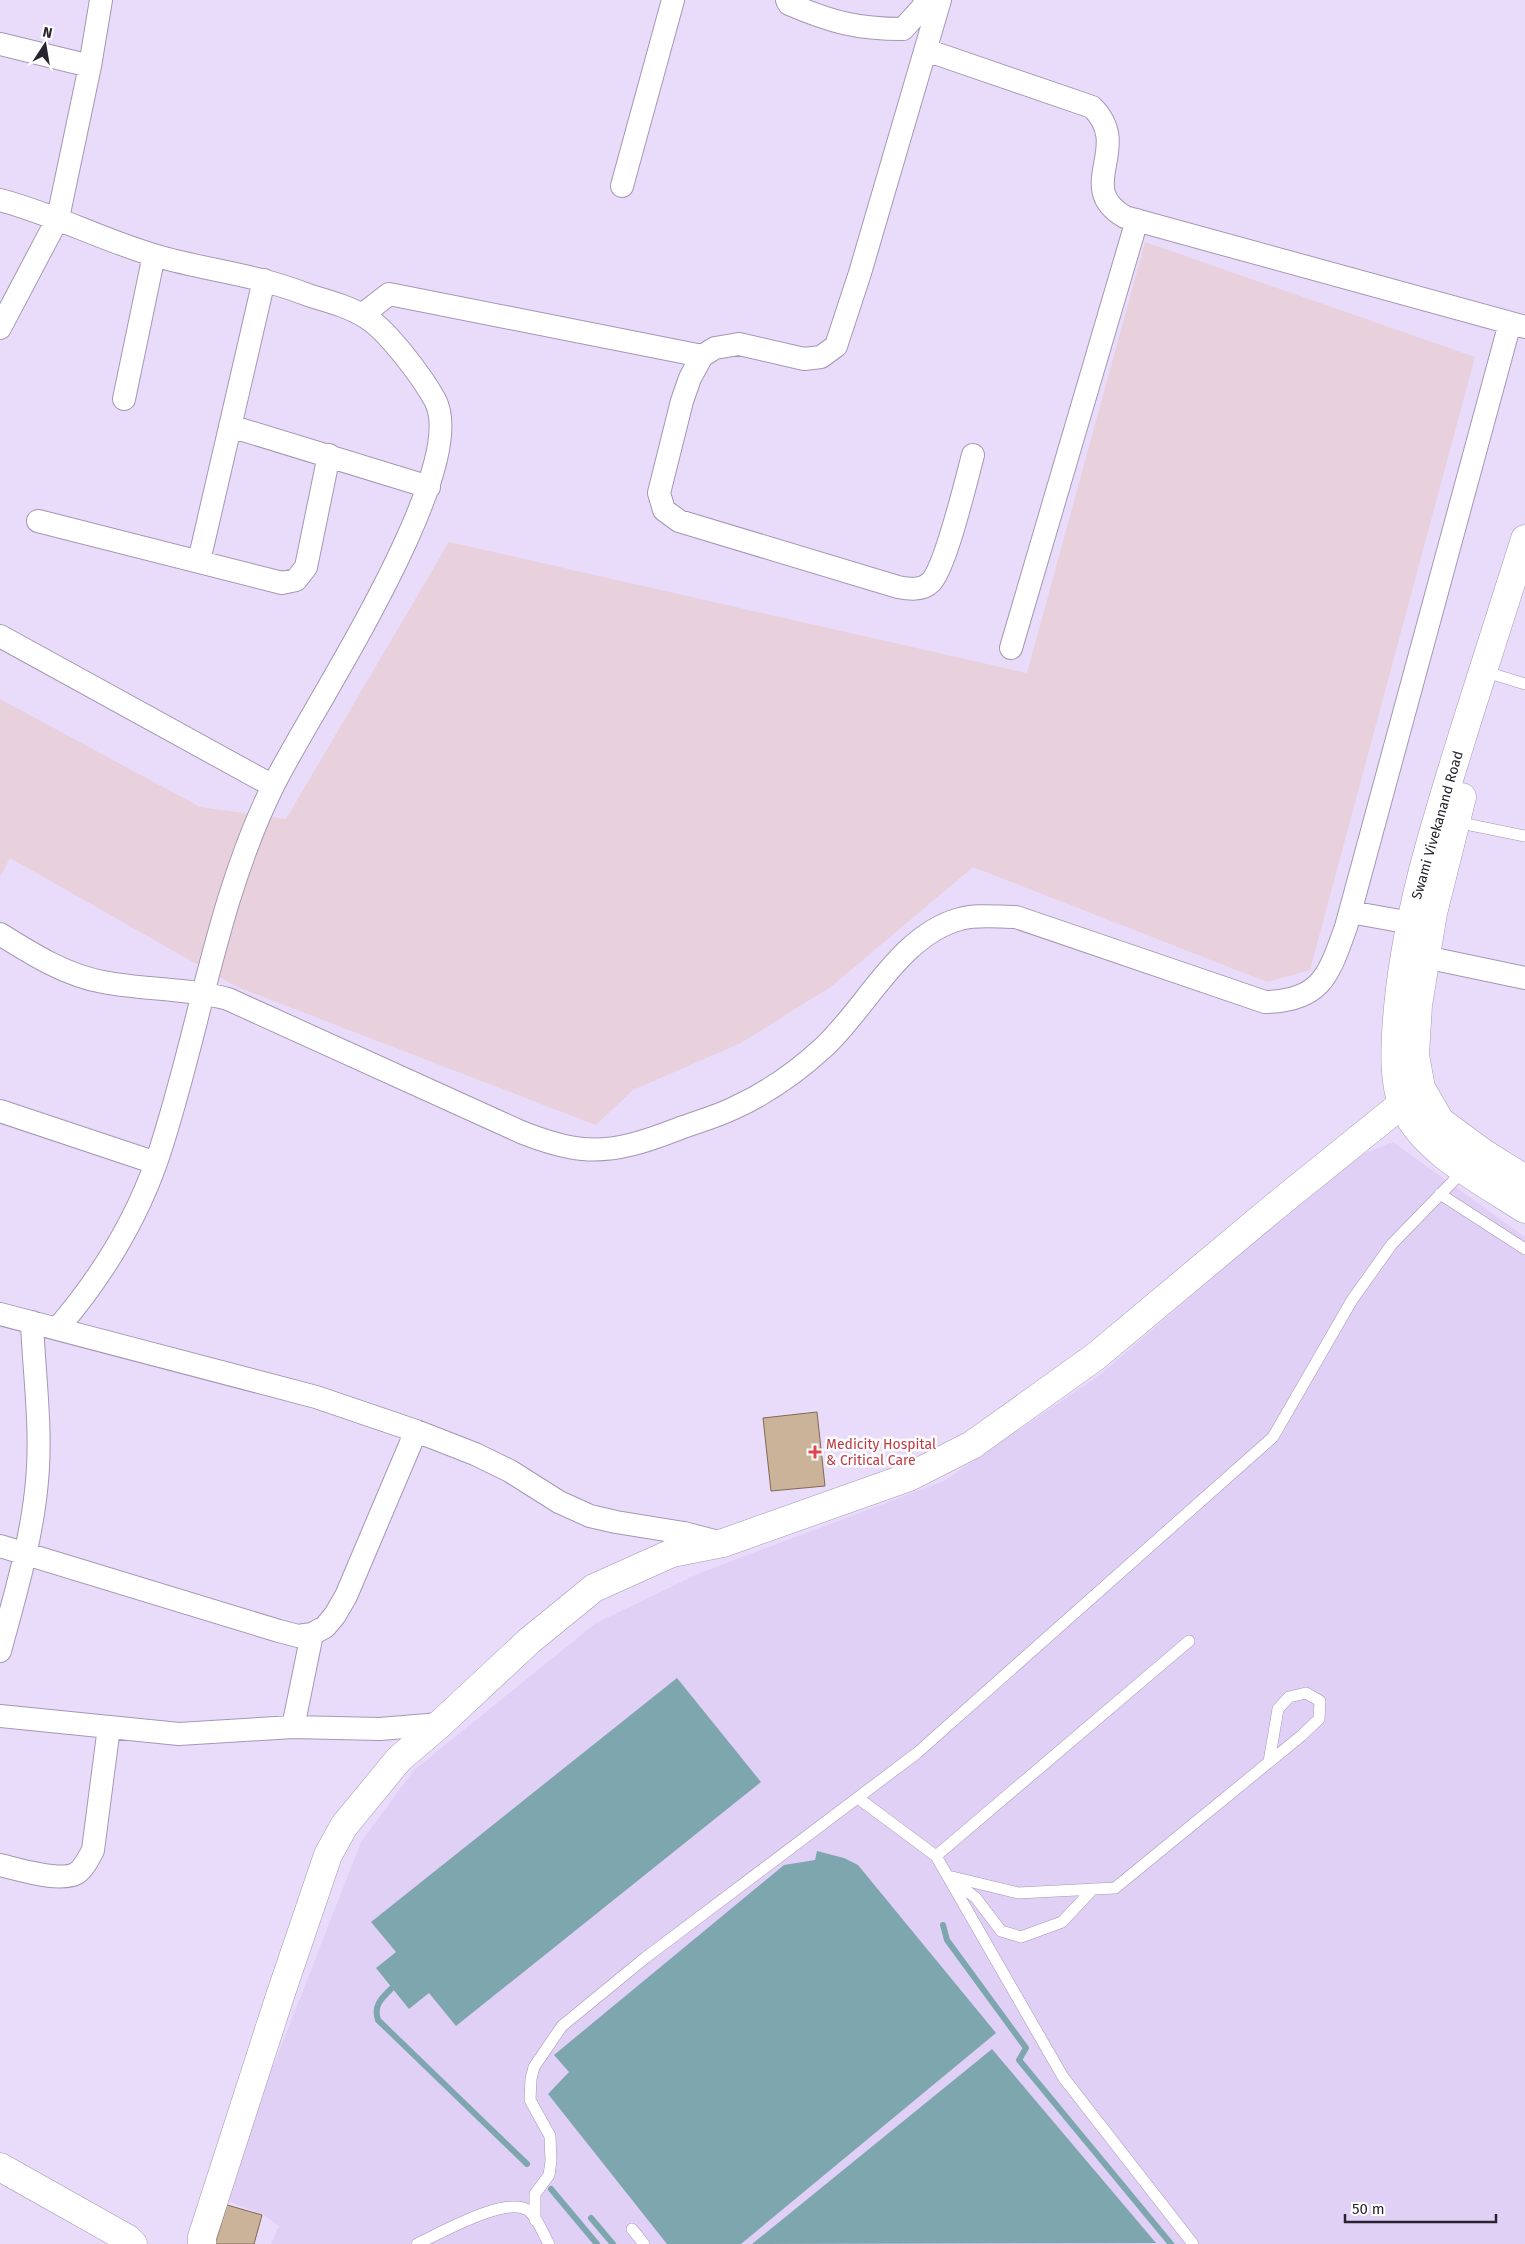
<svg xmlns="http://www.w3.org/2000/svg" width="1525" height="2244" font-family="'Fira Sans',sans-serif">
<style>
.built{fill:#e1d0f6}
.education{fill:#e8d1dc}
.water{fill:#7ea6af}
.lines{fill:none;stroke-linecap:round;stroke-linejoin:round}
.stream{stroke:#7ea6af;stroke-width:6}
.building{fill:#cbb39a;stroke:#7f6a52}
.service-casing{stroke:#a597b4;stroke-width:12}
.minor-casing{stroke:#a597b4;stroke-width:24}
.tertiary-casing{stroke:#a597b4;stroke-width:29}
.service{stroke:#fff;stroke-width:11}
.minor{stroke:#fff;stroke-width:22}
.tertiary{stroke:#fff;stroke-width:28}
.health-dot{fill:#e0444e;stroke:#fff;stroke-width:2}
.labels{text-anchor:middle;stroke-width:5;stroke-linejoin:round;paint-order:stroke}
.street-label{font-size:14px;fill:#28232f;stroke:#fff}
.health-label{font-size:14px;fill:#be3a42;stroke:#fff;text-anchor:start}
</style>
<rect width="100%" height="100%" fill="#e9dbfa"/>
<!-- built -->
<path class="built" d="M 1393,1142 L 1525,1237 L 1525,2244 L 271,2244 L 279,2226 L 264,2215 L 223,2199 L 259,2089 L 275,2062 L 361,1842 L 414,1770 L 596,1623 L 700,1573 L 944,1481 L 1101,1374 L 1349,1160 Z"/>
<!-- education -->
<path class="education" d="M 1145,242 L 1475,357 L 1310,970 L 1267,982 L 973,867 L 832,986 L 741,1043 L 633,1090 L 596,1125 L 237,987 L 10,858 L 0,877 L 0,699 L 200,807 L 286,819 L 449,542 L 1027,673 Z"/>
<!-- water -->
<path class="water" d="M 677,1678 L 761,1782 L 456,2026 L 429,1993 L 409,2009 L 376,1968 L 396,1952 L 371,1922 Z
M 817,1851 L 844,1858 L 858,1865 L 996,2033 L 741,2244 L 667,2244 L 548,2094 L 569,2072 L 554,2055 L 784,1865 L 815,1860 Z
M 992,2049 L 1156,2243 L 752,2244 Z"/>
<g class="lines">
<!-- stream -->
<path class="stream" d="M 943,1925 L 947,1940 L 1026,2048 L 1019,2060 L 1171,2244
M 392,1988 C 382,1998 373,2005 378,2020 L 527,2164
M 551,2189 L 597,2244
M 591,2218 L 613,2244"/>
</g>
<!-- building -->
<path class="building" d="M 817,1412 L 825,1486 L 771,1491 L 763,1418 Z
M 227,2205 L 262,2215 L 254,2244 L 215,2244 Z"/>
<g class="lines">
<!-- service casing -->
<g class="service-casing">
<path id="service" d="M 1483,671 L 1525,684
M 1456,822 L 1525,836
M 1440,1194 L 1525,1249
M 858,1798 L 936,1856 L 1063,2077 L 1193,2244
M 936,1856 L 1189,1641
M 948,1876 L 1018,1893 L 1115,1888 L 1301,1736 L 1319,1719 L 1320,1701 L 1306,1693 L 1289,1697 L 1278,1709 L 1269,1762
M 953,1880 L 976,1898 L 1001,1931 L 1021,1937 L 1062,1922 L 1093,1889
M 535,2220 L 535,2194 L 549,2175 L 551,2161 L 550,2136 L 530,2100 L 531,2079 L 534,2067 L 562,2026 L 645,1958 L 917,1753 L 1273,1437 L 1352,1300 L 1392,1244 L 1465,1169
M 632,2229 L 644,2244
M 417,2244 C 439,2234 508,2194 529,2211 C 538,2218 543,2234 549,2244"/>
</g>
<!-- minor casing -->
<g class="minor-casing">
<path id="minor" d="M 787,0 L 789,4 C 831,22 857,29 903,29 L 923,7 L 925,0
M 940,0 L 860,273 L 836,346 L 821,357 L 804,359 L 739,344 L 715,348 L 702,356 L 690,378 L 682,401 L 659,493 L 664,510 L 679,521 L 898,587 C 909,589 922,591 931,582 C 946,566 966,481 973,455
M 0,44 L 90,66
M 926,50 L 1092,107 C 1134,148 1073,187 1125,217 L 1525,327
M 622,186 L 673,0
M 0,200 C 54,214 104,241 157,256 C 191,266 226,271 261,280 C 278,284 295,290 311,296 C 331,302 350,307 367,318 C 388,331 423,378 435,400 C 472,469 309,713 274,784 C 215,902 199,1036 157,1160 C 135,1223 100,1279 57,1329
M 362,315 L 389,294 L 702,356
M 0,328 L 58,218 L 90,66 L 101,0
M 124,399 L 154,255
M 230,426 L 429,487
M 38,521 L 282,583 L 296,580 L 306,567 L 329,455
M 199,561 L 264,280
M 0,636 L 273,786
M 1011,648 L 1137,220
M 1350,912 L 1428,926
M 0,934 C 32,954 65,975 103,982 C 144,990 187,988 228,999 L 521,1132 C 541,1140 561,1147 583,1149 C 616,1152 647,1141 678,1129 C 696,1122 716,1117 734,1108 C 767,1093 798,1071 824,1047 C 867,1007 900,935 960,919 C 977,914 998,917 1016,917 L 1265,1002 C 1322,1001 1329,974 1346,927 L 1510,323
M 1425,957 L 1525,978
M 0,1111 L 156,1163
M 0,1314 L 316,1397 L 416,1431 L 475,1454 L 510,1471 L 559,1502 L 590,1516 L 616,1522 L 684,1533 L 722,1543
M 0,1546 L 279,1631 L 298,1636 L 312,1634 L 325,1627 L 335,1615 L 346,1596 L 416,1431
M 0,1651 C 15,1595 32,1539 37,1481 C 42,1428 34,1374 32,1322
M 0,1716 L 179,1734 L 293,1727 L 380,1729 L 440,1724
M 293,1727 L 312,1634
M 0,1865 C 18,1869 61,1883 77,1873 C 84,1868 89,1858 93,1850 L 109,1727"/>
</g>
<!-- tertiary casing -->
<g class="tertiary-casing">
<path id="tertiary" d="M 1525,539 C 1506,598 1488,657 1469,715 C 1438,815 1405,914 1397,1019 C 1395,1045 1393,1082 1403,1105 C 1422,1151 1485,1183 1525,1209
M 1462,797 L 1433,913 L 1418,1005 L 1415,1055 L 1421,1088 L 1440,1121 L 1482,1152 L 1525,1179
M 0,2167 L 128,2239 L 133,2244
M 202,2244 L 202,2237 L 280,1996 L 328,1855 L 344,1826 L 399,1759 L 440,1724 L 529,1641 L 594,1588 L 672,1553 L 723,1543 L 909,1477 L 972,1445 L 1095,1357 L 1272,1209 L 1402,1104"/>
</g>
<!-- service -->
<use href="#service" class="service"/>
<!-- minor -->
<use href="#minor" class="minor"/>
<!-- tertiary -->
<use href="#tertiary" class="tertiary"/>
</g>
<!-- markers -->
<path class="health-dot" d="M812.5 1444.5h5v5h5v5h-5v5h-5v-5h-5v-5h5z"/>
<g class="labels">
<!-- street labels -->
<g class="street-label">
<text transform="translate(1437 825) rotate(-74)" y="5">Swami Vivekanand Road</text>
</g>
<!-- health labels -->
<g class="health-label">
<text x="826" y="1449">Medicity Hospital<tspan x="826" dy="16">&amp; Critical Care</tspan></text>
</g>
</g>
<!-- north arrow -->
<g transform="translate(45 45) rotate(12)" stroke="#ffffff" stroke-width="4" paint-order="stroke">
<path d="M0-4L9 19L0 12L-9 19Z" fill="#28232f"/>
<text y="-8" font-size="14" font-weight="bold" text-anchor="middle" fill="#28232f">N</text>
</g>
<!-- scale -->
<path d="M1345 2214v8h151v-8" fill="none" stroke="#28232f" stroke-width="2.5"/>
<text x="1352" y="2214" font-size="15" fill="#28232f" stroke="#ffffff" stroke-width="4" paint-order="stroke">50 m</text>
</svg>
